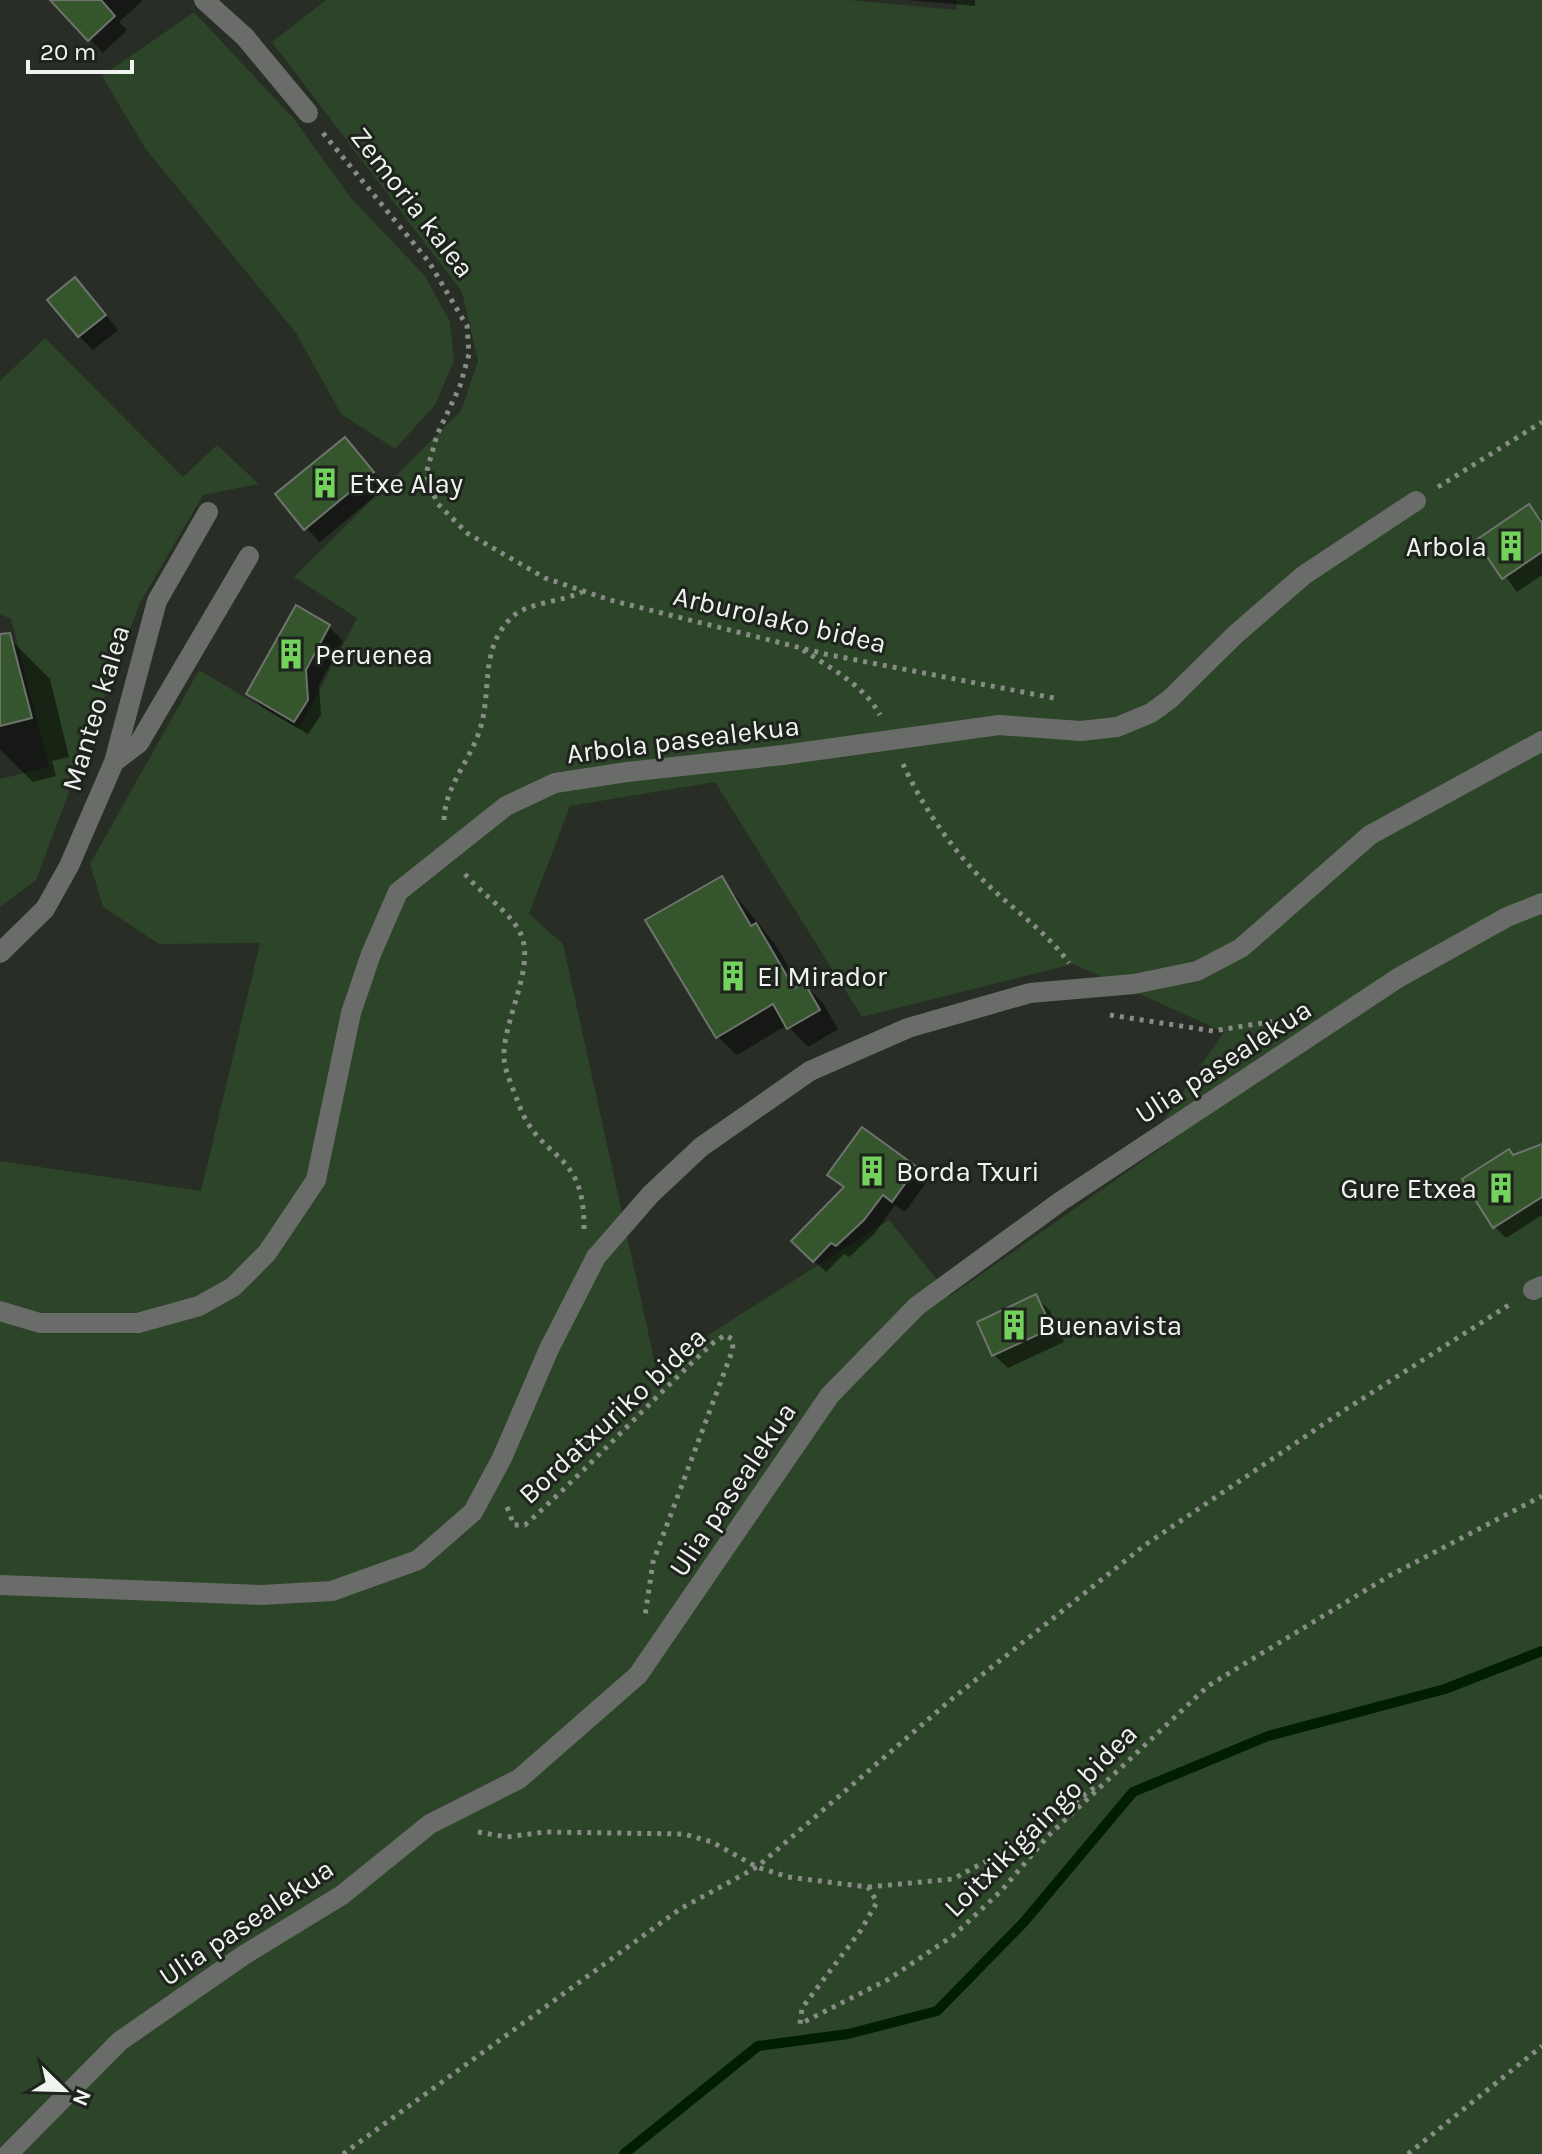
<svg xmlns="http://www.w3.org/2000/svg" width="1542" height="2154" font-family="Karla,sans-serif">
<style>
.green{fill:#2c4427;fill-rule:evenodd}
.shadow{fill:#0007}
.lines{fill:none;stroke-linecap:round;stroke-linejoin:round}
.stream{stroke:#001e00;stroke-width:10}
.building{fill:#35562d;stroke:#6e746d;stroke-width:2}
.path{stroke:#878c86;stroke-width:5;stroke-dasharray:4 6;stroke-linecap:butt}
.service{stroke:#696c68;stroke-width:20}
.minor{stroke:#696c68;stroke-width:20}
.labels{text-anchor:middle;stroke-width:6;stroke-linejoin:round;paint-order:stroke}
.street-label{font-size:28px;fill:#f0f4ef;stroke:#1e231d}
.poi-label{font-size:28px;fill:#f0f4ef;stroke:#1e231d;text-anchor:start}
</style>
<rect width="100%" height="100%" fill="#282d26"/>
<!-- green -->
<path class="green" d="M 326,0 L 849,0 L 956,10 L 957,0 L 1542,0 L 1542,2154 L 0,2154 L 0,1161 L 201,1191 L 260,943 L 159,944 L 103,907 L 90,864 L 199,670 L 299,729 L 357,618 L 294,577 L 461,411 L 478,361 L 462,292 L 272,42 ZM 715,782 L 862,1017 L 1073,964 L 1224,1032 L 1163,1121 L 1168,1143 L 950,1296 L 889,1220 L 656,1368 L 563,944 L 529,914 L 570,806 Z
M 194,12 L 294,119 L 351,198 L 425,276 L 450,322 L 454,361 L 435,405 L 395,449 L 341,414 L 296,333 L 145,148 L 102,76 Z
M 45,338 L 183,477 L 217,445 L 259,484 L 203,495 L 140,603 L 36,880 L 0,907 L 0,779 L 49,767 L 11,619 L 0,614 L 0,381 Z"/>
<!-- shadow -->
<path class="shadow" d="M 53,0 L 143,0 L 119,22 L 127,30 L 103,53 Z
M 908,0 L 975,0 L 975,6 Z
M 88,293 L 118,330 L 93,350 L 79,336 Z
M 345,440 L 386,487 L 320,542 L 306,528 Z
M 1529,506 L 1542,519 L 1542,575 L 1517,592 L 1479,541 Z
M 329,627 L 343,641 L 319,685 L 321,715 L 308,734 L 262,707 L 249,694 Z
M 0,639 L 11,640 L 50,679 L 69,757 L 52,761 L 56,776 L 33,782 L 0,749 Z
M 721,878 L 775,944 L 800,987 L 804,984 L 823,1003 L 838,1029 L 808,1047 L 787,1025 L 737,1055 L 718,1037 Z
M 1542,1146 L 1542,1215 L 1506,1238 L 1495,1227 Z
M 916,1168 L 928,1180 L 905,1212 L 895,1205 L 875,1233 L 849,1257 L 844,1254 L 826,1272 L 794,1241 L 844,1189 L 829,1174 Z
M 1036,1297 L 1050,1311 L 1064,1342 L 1008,1368 L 994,1355 Z"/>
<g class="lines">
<!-- stream -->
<path class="stream" d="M 624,2154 L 758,2046 L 848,2034 L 937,2011 L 1024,1922 L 1133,1792 L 1268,1736 L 1445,1689 L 1542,1651"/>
</g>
<!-- building -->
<path class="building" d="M 50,0 L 101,0 L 115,16 L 88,41 Z
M 75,277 L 106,315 L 78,337 L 47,300 Z
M 345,437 L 374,472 L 304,530 L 275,494 Z
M 1529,504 L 1542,523 L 1542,552 L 1502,579 L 1476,540 Z
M 296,605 L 330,625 L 306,670 L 308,700 L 294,722 L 246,694 Z
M 10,633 L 32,718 L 0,726 L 0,634 Z
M 722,876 L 751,926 L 756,923 L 794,988 L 804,982 L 820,1010 L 787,1029 L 773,1004 L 716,1038 L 645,920 Z
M 862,1127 L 917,1167 L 892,1202 L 883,1195 L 864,1220 L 836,1246 L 831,1243 L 813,1262 L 791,1241 L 844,1187 L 827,1175 Z
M 1542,1144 L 1542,1197 L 1493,1228 L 1462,1179 L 1509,1149 L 1513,1155 Z
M 1036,1294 L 1052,1328 L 992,1356 L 977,1322 Z"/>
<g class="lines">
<!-- path -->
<path class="path" d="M 323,133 L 429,262 L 467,326 L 469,354 L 460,386 L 437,435 L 426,474 L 437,503 L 467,533 L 545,578 L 610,600 L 825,654 L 1059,699
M 1438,487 L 1542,422
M 803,650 C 830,668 864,685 880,715
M 903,764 C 921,804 952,850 984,881 C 1012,909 1046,931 1069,963
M 444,820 C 445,784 474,757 482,722 C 491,684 481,647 512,617 C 528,602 562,602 582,592
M 465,874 C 481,894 513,913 522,937 C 534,970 502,1024 504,1058 C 505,1073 514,1090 519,1105 C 541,1163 585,1148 584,1229
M 1110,1015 L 1213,1031 L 1281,1020
M 507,1507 L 514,1525 L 525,1525 C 591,1466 649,1402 713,1343 L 725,1335 L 732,1339 L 733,1349 L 653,1562 L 645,1616
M 478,1832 L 507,1837 L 544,1832 L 684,1834 L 712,1842 L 757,1867 L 788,1877 L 868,1887 L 877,1902 L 861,1930 L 802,2008 L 800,2024 L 889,1979 L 954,1935 L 1002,1890 L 1048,1836 L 1208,1686 L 1389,1576 L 1542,1496
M 868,1887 L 953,1879 L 1018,1844 L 1095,1787
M 343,2154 L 680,1909 L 757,1867 L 953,1698 L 1145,1545 L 1340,1413 L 1512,1303
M 1408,2154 L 1542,2046"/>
<!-- service -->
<path class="service" d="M 114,762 L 139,743 L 249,556
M 0,953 L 45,909 L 69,866 L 114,762 L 157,601 L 208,512
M 1533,1290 L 1542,1286
M 0,1311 L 40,1323 L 138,1323 L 199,1306 L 233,1287 L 267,1253 L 316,1180 L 351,1013 L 371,954 L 398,892 L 506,806 L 555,783 L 627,772 L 783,755 L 999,725 L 1081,731 L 1117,727 L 1151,713 L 1170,699 L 1236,634 L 1304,575 L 1416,501"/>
<!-- minor -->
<path class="minor" d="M 204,0 L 245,37 L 308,113
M 0,1585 L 261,1595 L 332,1591 L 418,1560 L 473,1512 L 502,1458 L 549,1349 L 596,1257 L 651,1194 L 701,1147 L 810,1071 L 908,1028 L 1030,993 L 1134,984 L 1197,971 L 1241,948 L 1370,835 L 1542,741
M 8,2154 L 120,2041 L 244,1955 L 342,1895 L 430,1824 L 519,1779 L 638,1675 L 830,1395 L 917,1306 L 1061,1201 L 1398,978 L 1507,917 L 1542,903"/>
</g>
<!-- icons -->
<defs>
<g id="building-bare" transform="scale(2.4)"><path d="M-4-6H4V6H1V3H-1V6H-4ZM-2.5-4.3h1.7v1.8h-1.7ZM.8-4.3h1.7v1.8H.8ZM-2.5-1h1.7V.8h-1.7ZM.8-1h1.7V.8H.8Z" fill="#73d25c" stroke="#1e231d" stroke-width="2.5" paint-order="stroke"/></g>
</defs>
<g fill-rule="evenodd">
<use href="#building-bare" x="325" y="483"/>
<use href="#building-bare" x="1511" y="546"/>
<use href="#building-bare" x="291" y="654"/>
<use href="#building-bare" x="733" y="976"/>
<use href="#building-bare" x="872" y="1171"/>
<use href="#building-bare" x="1501" y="1188"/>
<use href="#building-bare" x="1014" y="1325"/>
</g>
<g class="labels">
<!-- street labels -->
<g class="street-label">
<text transform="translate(413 202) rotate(52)" y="10">Zemoria kalea</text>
<text transform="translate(780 619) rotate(13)" y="10">Arburolako bidea</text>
<text transform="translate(95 708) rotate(-73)" y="10">Manteo kalea</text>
<text transform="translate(683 739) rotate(-7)" y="10">Arbola pasealekua</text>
<text transform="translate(1223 1061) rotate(-33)" y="10">Ulia pasealekua</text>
<text transform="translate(612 1415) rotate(-43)" y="10">Bordatxuriko bidea</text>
<text transform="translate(732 1489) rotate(-56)" y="10">Ulia pasealekua</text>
<text transform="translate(1040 1820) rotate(-45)" y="10">Loitxikigaingo bidea</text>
<text transform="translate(246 1922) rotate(-34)" y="10">Ulia pasealekua</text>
</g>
<!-- poi labels -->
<g class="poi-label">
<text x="349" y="493">Etxe Alay</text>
<text x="1487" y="556" text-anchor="end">Arbola</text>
<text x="315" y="664">Peruenea</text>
<text x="757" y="986">El Mirador</text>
<text x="896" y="1181">Borda Txuri</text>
<text x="1477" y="1198" text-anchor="end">Gure Etxea</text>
<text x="1038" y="1335">Buenavista</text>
</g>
</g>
<!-- north arrow -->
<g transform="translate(64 2090) rotate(113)" stroke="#1e231d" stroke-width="6" paint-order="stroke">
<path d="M0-6L14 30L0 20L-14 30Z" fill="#f0f4ef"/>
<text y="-12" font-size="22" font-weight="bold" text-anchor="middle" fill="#f0f4ef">N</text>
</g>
<!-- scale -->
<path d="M28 60v12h104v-12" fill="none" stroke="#f0f4ef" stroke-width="4"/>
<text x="40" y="60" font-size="24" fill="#f0f4ef" stroke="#1e231d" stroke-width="6" paint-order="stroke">20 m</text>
</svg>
